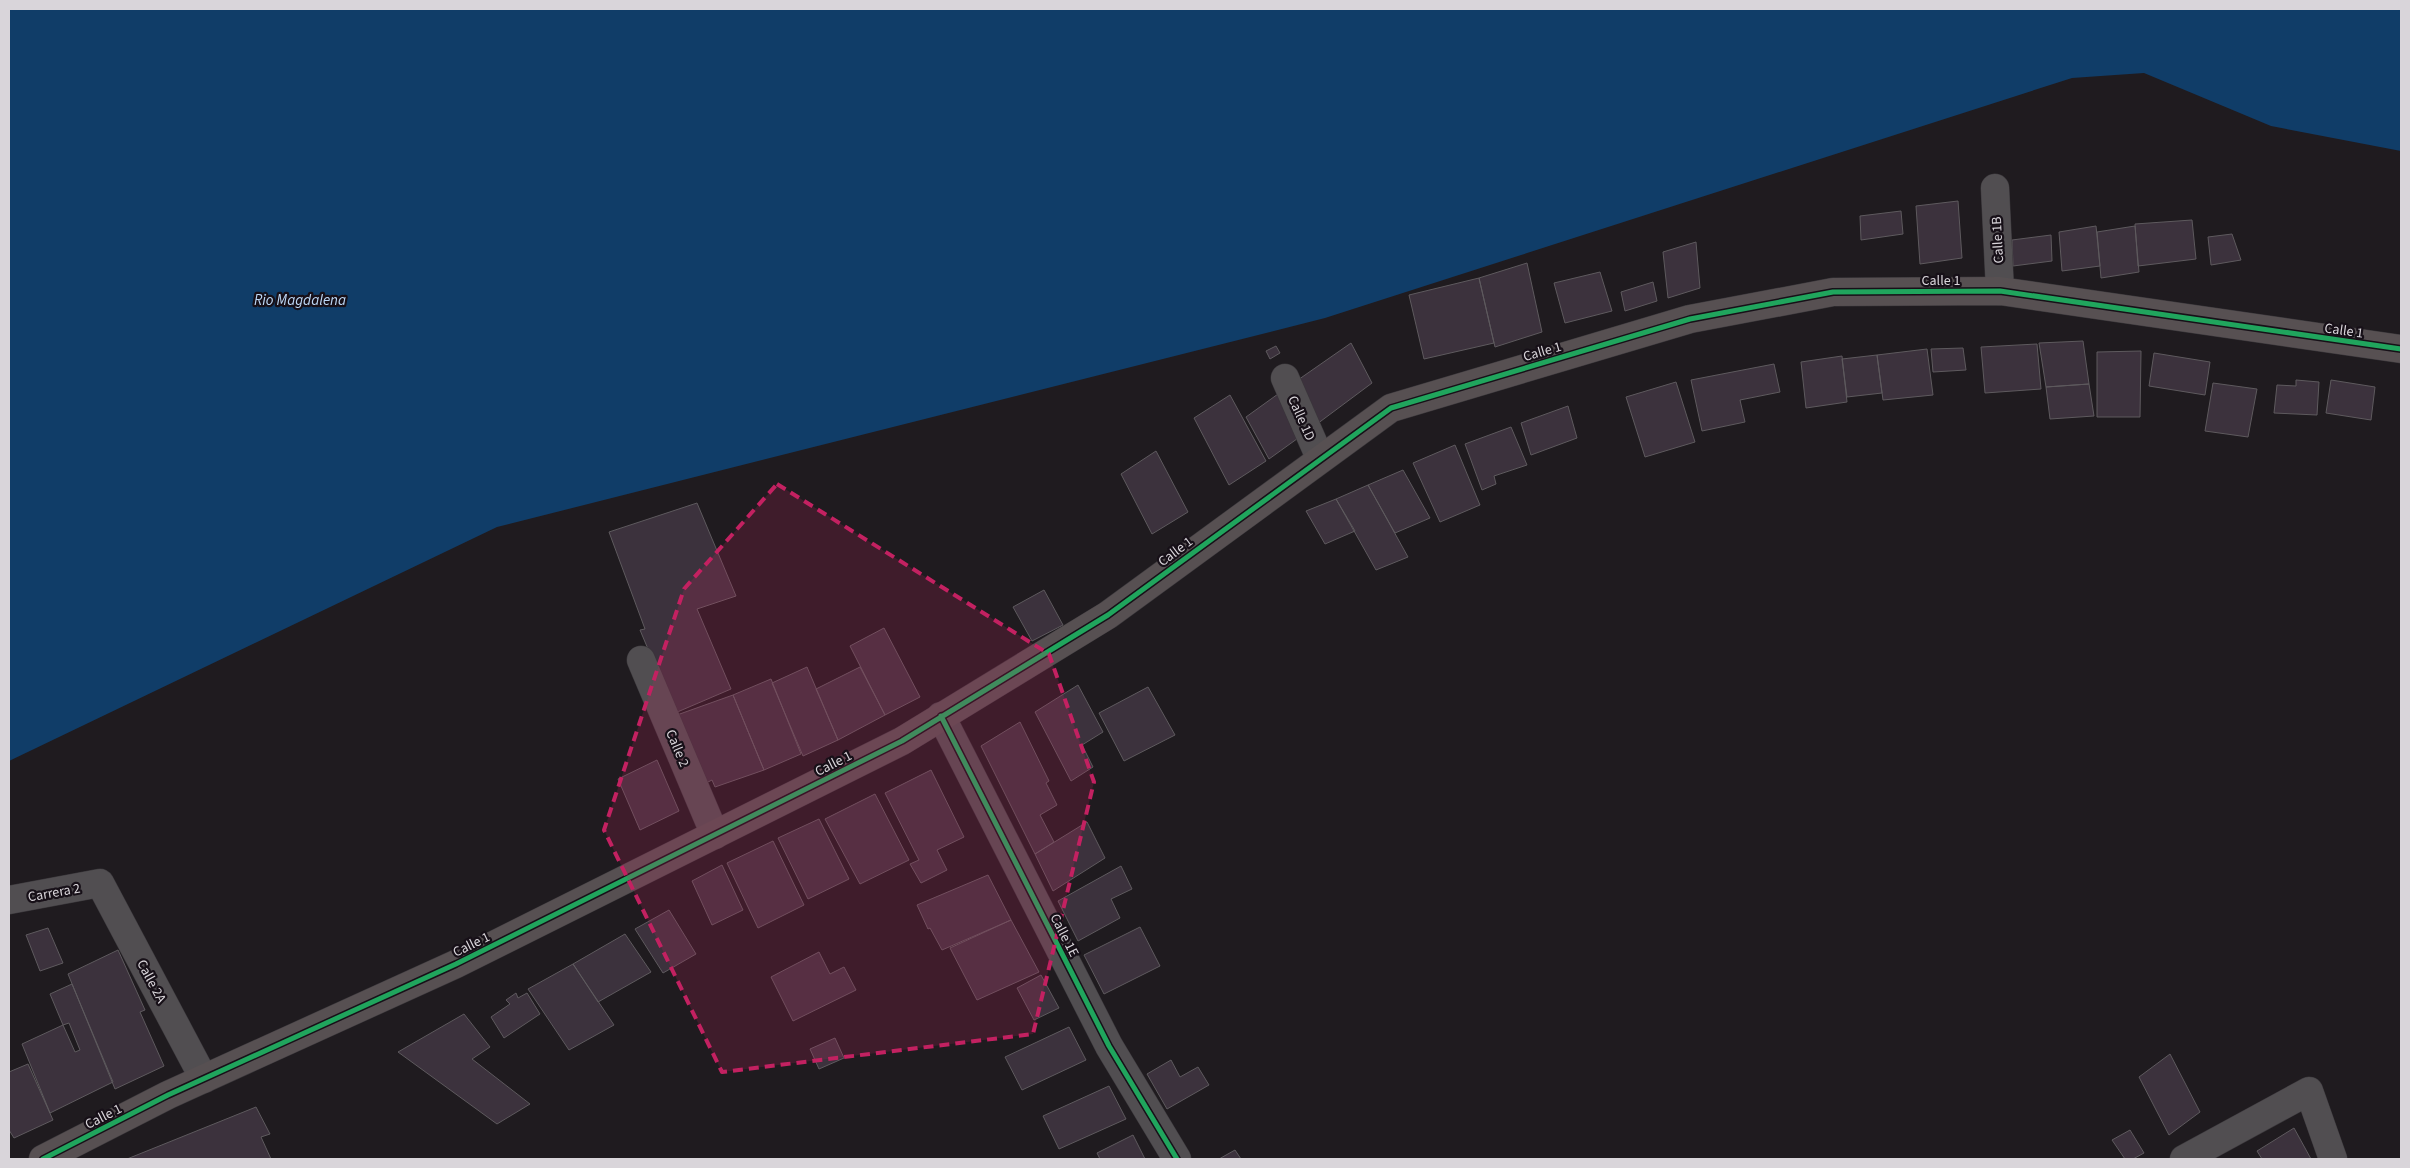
<svg xmlns="http://www.w3.org/2000/svg" width="2410" height="1168" font-family="'Source Sans 3',sans-serif">
<style>
.water{fill:#103d68}
.building{fill:#3c323d;stroke:#5e5a5e;fill-rule:evenodd}
.lines{fill:none;stroke-linecap:round;stroke-linejoin:round}
.street-casing{stroke:#3a373b;stroke-width:29}
.secondary-casing{stroke:#3a373b;stroke-width:29}
.street{stroke:#514e51;stroke-width:28}
.secondary{stroke:#575052;stroke-width:28}
.cycleway-casing{stroke:#171018;stroke-width:8}
.cycleway{stroke:#20a55d;stroke-width:5}
.marked{fill:#c32161;fill-opacity:0.2;stroke:#c32161;stroke-width:4;stroke-dasharray:10 6;stroke-linejoin:round}
.labels{text-anchor:middle;stroke-width:4.5;stroke-linejoin:round;paint-order:stroke}
.street-label{font-size:14px;fill:#d9d5da;stroke:#171018}
.water-label{font-size:15px;font-style:italic;fill:#bdd8f6;stroke:#171018}
</style>
<rect width="100%" height="100%" fill="#1f1b1f"/>
<!-- water -->
<path class="water" d="M 9,9 L 2401,9 L 2401,151 L 2271,126 L 2144,73 L 2072,78 L 1325,318 L 497,527 L 9,761 Z"/>
<!-- building -->
<path class="building" d="M 1958,201 L 1962,258 L 1920,264 L 1916,206 Z
M 1901,211 L 1903,234 L 1861,240 L 1860,216 Z
M 2192,220 L 2196,259 L 2138,266 L 2135,224 Z
M 2096,226 L 2100,266 L 2062,271 L 2059,232 Z
M 2135,226 L 2139,272 L 2101,278 L 2097,232 Z
M 2232,234 L 2241,260 L 2211,265 L 2208,237 Z
M 2051,235 L 2052,261 L 2013,266 L 2012,240 Z
M 1696,242 L 1700,288 L 1668,298 L 1663,252 Z
M 1527,263 L 1542,332 L 1495,347 L 1479,278 Z
M 1600,272 L 1612,311 L 1565,323 L 1554,283 Z
M 1479,278 L 1494,343 L 1424,359 L 1409,295 Z
M 1653,282 L 1657,301 L 1625,311 L 1621,292 Z
M 2083,341 L 2089,384 L 2046,387 L 2039,343 Z
M 1351,343 L 1372,383 L 1317,424 L 1295,382 Z
M 2037,344 L 2041,389 L 1985,393 L 1981,347 Z
M 1276,346 L 1280,353 L 1270,359 L 1266,351 Z
M 1963,348 L 1966,370 L 1933,372 L 1931,349 Z
M 1927,349 L 1933,395 L 1883,400 L 1877,355 Z
M 2141,351 L 2140,417 L 2097,417 L 2097,352 Z
M 2154,353 L 2210,362 L 2205,395 L 2149,386 Z
M 1877,355 L 1882,393 L 1847,397 L 1842,359 Z
M 1842,356 L 1847,402 L 1806,408 L 1801,362 Z
M 1774,364 L 1780,392 L 1740,400 L 1745,422 L 1702,431 L 1691,380 Z
M 2296,380 L 2319,382 L 2317,415 L 2274,413 L 2277,385 L 2296,386 Z
M 2331,380 L 2375,387 L 2371,420 L 2326,413 Z
M 1676,382 L 1695,442 L 1645,457 L 1626,397 Z
M 2213,383 L 2257,389 L 2248,437 L 2205,431 Z
M 2089,384 L 2094,416 L 2050,419 L 2046,387 Z
M 1278,394 L 1301,436 L 1269,459 L 1246,417 Z
M 1230,395 L 1266,461 L 1229,485 L 1194,418 Z
M 1568,406 L 1577,438 L 1531,455 L 1521,423 Z
M 1511,427 L 1527,465 L 1494,476 L 1496,484 L 1482,490 L 1465,444 Z
M 1455,445 L 1480,505 L 1440,522 L 1413,463 Z
M 1156,451 L 1188,512 L 1152,534 L 1121,474 Z
M 1403,470 L 1430,518 L 1395,533 L 1368,485 Z
M 1368,485 L 1408,557 L 1376,570 L 1336,499 Z
M 1336,499 L 1355,531 L 1325,544 L 1306,511 Z
M 697,503 L 736,596 L 697,609 L 731,689 L 675,713 L 640,630 L 645,629 L 609,532 Z
M 1044,590 L 1063,625 L 1032,641 L 1013,607 Z
M 884,628 L 920,697 L 885,715 L 850,646 Z
M 807,667 L 838,740 L 803,756 L 772,683 Z
M 860,667 L 885,715 L 838,740 L 816,689 Z
M 771,679 L 801,754 L 764,770 L 733,695 Z
M 1078,685 L 1103,732 L 1082,745 L 1093,767 L 1071,781 L 1035,712 Z
M 1148,687 L 1175,735 L 1124,761 L 1099,713 Z
M 733,695 L 764,770 L 715,787 L 712,780 L 706,783 L 677,715 Z
M 1020,722 L 1049,781 L 1046,783 L 1057,805 L 1040,815 L 1054,842 L 1035,854 L 981,746 Z
M 657,760 L 679,811 L 640,830 L 618,779 Z
M 931,770 L 964,837 L 937,850 L 947,870 L 921,883 L 910,864 L 919,860 L 885,793 Z
M 875,794 L 909,860 L 860,884 L 825,819 Z
M 819,819 L 849,879 L 808,899 L 778,838 Z
M 1087,822 L 1105,858 L 1053,891 L 1035,854 Z
M 773,841 L 804,905 L 758,928 L 727,863 Z
M 722,865 L 743,910 L 712,925 L 692,881 Z
M 1121,866 L 1132,889 L 1111,899 L 1120,918 L 1078,941 L 1058,901 Z
M 988,875 L 1011,920 L 942,950 L 930,928 L 928,929 L 917,905 Z
M 669,910 L 696,954 L 663,973 L 635,929 Z
M 1011,920 L 1039,972 L 977,1000 L 950,948 Z
M 1140,927 L 1160,966 L 1104,994 L 1084,955 Z
M 48,928 L 63,963 L 40,971 L 26,935 Z
M 625,934 L 651,972 L 598,1002 L 573,964 Z
M 118,950 L 145,1010 L 140,1012 L 164,1066 L 115,1089 L 68,974 Z
M 819,952 L 830,974 L 844,967 L 856,990 L 793,1021 L 771,977 Z
M 573,964 L 614,1025 L 569,1050 L 528,989 Z
M 1041,975 L 1059,1008 L 1034,1020 L 1017,988 Z
M 72,984 L 113,1082 L 50,1113 L 22,1044 L 63,1025 L 50,994 ZM 69,1023 L 80,1050 L 75,1052 L 63,1025 Z
M 516,993 L 518,998 L 527,993 L 540,1014 L 504,1038 L 491,1017 L 510,1004 L 506,1000 Z
M 464,1014 L 490,1047 L 472,1059 L 530,1104 L 497,1124 L 398,1052 Z
M 1069,1027 L 1086,1060 L 1022,1090 L 1005,1057 Z
M 835,1038 L 844,1058 L 819,1069 L 810,1049 Z
M 2170,1054 L 2200,1112 L 2169,1135 L 2139,1077 Z
M 1171,1060 L 1180,1077 L 1198,1067 L 1209,1085 L 1167,1109 L 1147,1074 Z
M 28,1064 L 53,1120 L 14,1138 L 9,1130 L 9,1072 Z
M 1109,1086 L 1126,1119 L 1059,1149 L 1043,1116 Z
M 256,1107 L 270,1134 L 261,1137 L 271,1159 L 127,1159 Z
M 2294,1128 L 2311,1159 L 2262,1159 L 2257,1151 Z
M 2130,1130 L 2144,1153 L 2133,1159 L 2125,1159 L 2112,1140 Z
M 1133,1135 L 1145,1159 L 1100,1159 L 1097,1153 Z
M 1235,1150 L 1241,1159 L 1219,1159 Z"/>
<g class="lines">
<!-- street casing -->
<g class="street-casing">
<path id="street" d="M 1995,188 L 2000,291
M 1285,378 L 1320,458
M 641,660 L 715,835
M 941,716 L 1109,1046 L 1177,1159
M 9,900 L 100,883 L 204,1079
M 2184,1159 L 2309,1091 L 2333,1159"/>
</g>
<!-- secondary casing -->
<g class="secondary-casing">
<path id="secondary" d="M 43,1159 L 168,1095 L 456,964 L 902,741 L 1108,615 L 1391,408 L 1690,319 L 1833,292 L 2000,291 L 2401,349"/>
</g>
<!-- street -->
<use href="#street" class="street"/>
<!-- secondary -->
<use href="#secondary" class="secondary"/>
<!-- cycleway casing -->
<g class="cycleway-casing">
<path id="cycleway" d="M 941,716 L 1109,1046 L 1177,1159
M 43,1159 L 168,1095 L 456,964 L 902,741 L 1108,615 L 1391,408 L 1690,319 L 1833,292 L 2000,291 L 2401,349"/>
</g>
<!-- cycleway -->
<use href="#cycleway" class="cycleway"/>
</g>
<!-- marked area -->
<path class="marked" d="M 777,484 L 1049,654 L 1094,782 L 1033,1034 L 722,1072 L 604,830 L 684,589 Z"/>
<g class="labels">
<!-- street labels -->
<g class="street-label">
<text transform="translate(1997 240) rotate(-93)" y="5">Calle 1B</text>
<text x="1941" y="285">Calle 1</text>
<text transform="translate(2344 330) rotate(8)" y="5">Calle 1</text>
<text transform="translate(1542 351) rotate(-16)" y="5">Calle 1</text>
<text transform="translate(1302 418) rotate(66)" y="5">Calle 1D</text>
<text transform="translate(1175 551) rotate(-37)" y="5">Calle 1</text>
<text transform="translate(678 748) rotate(67)" y="5">Calle 2</text>
<text transform="translate(833 763) rotate(-27)" y="5">Calle 1</text>
<text transform="translate(54 892) rotate(-10)" y="5">Carrera 2</text>
<text transform="translate(1065 935) rotate(63)" y="5">Calle 1E</text>
<text transform="translate(471 944) rotate(-26)" y="5">Calle 1</text>
<text transform="translate(152 981) rotate(62)" y="5">Calle 2A</text>
<text transform="translate(103 1116) rotate(-27)" y="5">Calle 1</text>
</g>
<!-- water labels -->
<g class="water-label">
<text x="300" y="305">Rio Magdalena</text>
</g>
</g>
<!-- border -->
<rect width="2410" height="1168" fill="none" stroke="#d9d5da" stroke-width="20"/>
</svg>
